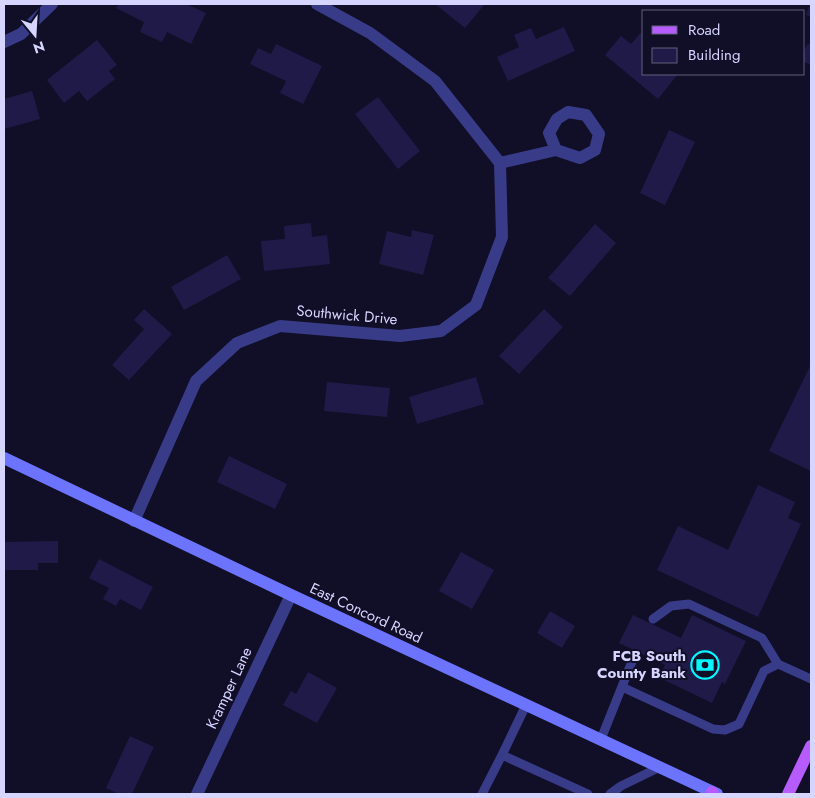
<svg xmlns="http://www.w3.org/2000/svg" width="815" height="798" font-family="Jost,sans-serif">
<style>
.building{fill:#201a49}
.lines{fill:none;stroke-linecap:round;stroke-linejoin:round}
.lane{stroke:#383b88;stroke-width:9}
.street{stroke:#383b88;stroke-width:12}
.secondary{stroke:#6c73ff;stroke-width:12}
.primary{stroke:#b65cff;stroke-width:12}
.labels{text-anchor:middle;stroke-width:4;stroke-linejoin:round;paint-order:stroke}
.street-label{font-size:15px;fill:#d6d5ff;stroke:#110e27}
.poi-label{font-size:15px;font-weight:bold;fill:#d6d5ff;stroke:#110e27;text-anchor:end}
</style>
<rect width="100%" height="100%" fill="#110e27"/>
<!-- building -->
<path class="building" d="M 119,4 L 186,4 L 206,13 L 191,44 L 167,32 L 162,42 L 140,32 L 144,22 L 116,8 Z
M 435,4 L 482,4 L 484,5 L 465,28 Z
M 810,4 L 811,4 L 811,17 L 806,15 Z
M 564,27 L 575,51 L 508,81 L 497,57 L 519,47 L 514,35 L 531,28 L 536,39 Z
M 644,29 L 644,74 L 678,74 L 658,99 L 605,55 L 621,36 L 631,44 Z
M 97,40 L 117,65 L 109,71 L 115,79 L 87,101 L 79,91 L 64,103 L 47,80 Z
M 808,43 L 811,45 L 811,65 L 804,62 L 804,51 Z
M 276,44 L 322,66 L 303,104 L 280,93 L 286,81 L 250,64 L 258,48 L 271,54 Z
M 32,91 L 40,119 L 4,129 L 4,99 Z
M 378,97 L 420,151 L 398,169 L 355,114 Z
M 669,130 L 695,142 L 665,205 L 640,193 Z
M 311,223 L 312,237 L 327,235 L 330,264 L 264,271 L 261,241 L 285,239 L 284,226 Z
M 595,224 L 616,243 L 570,296 L 548,278 Z
M 412,230 L 434,235 L 423,275 L 379,264 L 387,231 L 411,237 Z
M 227,255 L 241,279 L 184,310 L 171,287 Z
M 144,309 L 172,334 L 129,380 L 112,365 L 144,329 L 134,320 Z
M 544,309 L 563,327 L 519,374 L 499,356 Z
M 811,364 L 811,471 L 769,451 Z
M 476,377 L 484,404 L 417,424 L 409,397 Z
M 327,382 L 390,388 L 387,417 L 324,411 Z
M 229,456 L 287,484 L 275,509 L 217,482 Z
M 758,485 L 795,502 L 788,518 L 801,524 L 758,617 L 657,570 L 678,526 L 728,550 Z
M 58,541 L 58,563 L 38,563 L 38,570 L 4,570 L 4,542 Z
M 461,552 L 494,570 L 472,609 L 439,591 Z
M 99,559 L 153,587 L 141,610 L 120,599 L 116,606 L 103,599 L 109,588 L 89,578 Z
M 550,611 L 575,626 L 562,648 L 537,633 Z
M 633,615 L 681,638 L 692,615 L 746,641 L 725,684 L 722,682 L 712,703 L 658,677 L 665,665 L 619,643 Z
M 308,672 L 337,688 L 317,723 L 283,705 L 291,691 L 296,694 Z
M 130,736 L 154,747 L 132,794 L 119,794 L 106,788 Z"/>
<g class="lines">
<!-- lane -->
<path class="lane" d="M 653,619 L 671,606 L 689,604 L 762,638 L 778,664 L 811,679
M 622,687 L 713,729 L 725,730 L 739,724 L 764,671 L 778,664
M 526,705 L 502,755 L 588,794
M 601,739 L 633,659
M 482,794 L 502,755
M 610,794 L 621,786 L 660,767"/>
<!-- street -->
<path class="street" d="M 4,42 L 21,34 L 52,4
M 500,163 L 556,150 L 580,158 L 595,150 L 599,134 L 586,115 L 568,112 L 557,119 L 549,133 L 556,150
M 134,521 L 196,381 L 237,343 L 280,326 L 400,336 L 441,331 L 476,305 L 502,237 L 500,163 L 435,81 L 370,33 L 317,4
M 197,794 L 291,595"/>
<!-- secondary -->
<path class="secondary" d="M 4,458 L 291,595 L 717,794"/>
<!-- primary -->
<path class="primary" d="M 712,792 L 713,794
M 788,794 L 811,746"/>
</g>
<!-- icons -->
<defs>
<g id="bank-ring" transform="scale(1.4375)"><circle r="9.5" fill="#110e27" stroke="#01f8ff" stroke-width="1.5"/><path d="M-6-4H6V4H-6ZM0-2.3a2.3 2.3 0 1 0 0 4.6a2.3 2.3 0 1 0 0-4.6Z" fill="#01f8ff"/></g>
</defs>
<g fill-rule="evenodd">
<use href="#bank-ring" x="705" y="665"/>
</g>
<g class="labels">
<!-- street labels -->
<g class="street-label">
<text transform="translate(347 315) rotate(5)" y="5">Southwick Drive</text>
<text transform="translate(366 613) rotate(25)" y="5">East Concord Road</text>
<text transform="translate(229 688) rotate(-65)" y="5">Kramper Lane</text>
</g>
<!-- poi labels -->
<g class="poi-label">
<text x="686" y="661">FCB South<tspan x="686" dy="17">County Bank</tspan></text>
</g>
</g>
<!-- border -->
<rect width="815" height="798" fill="none" stroke="#d6d5ff" stroke-width="10"/>
<!-- legend -->
<rect x="642" y="10" width="162" height="65" fill="#110e27" stroke="#605e7d"/>
<rect x="652" y="26" width="25" height="8" fill="#b65cff" stroke="#605e7d"/>
<text x="688" y="35" font-size="15" fill="#d6d5ff">Road</text>
<rect x="652" y="48" width="25" height="15" fill="#201a49" stroke="#605e7d"/>
<text x="688" y="60" font-size="15" fill="#d6d5ff">Building</text>
<!-- north arrow -->
<g transform="translate(35 35) rotate(162)" stroke="#110e27" stroke-width="4" paint-order="stroke">
<path d="M0-4L9 19L0 12L-9 19Z" fill="#d6d5ff"/>
<text y="-8" font-size="14" font-weight="bold" text-anchor="middle" fill="#d6d5ff">N</text>
</g>
</svg>
